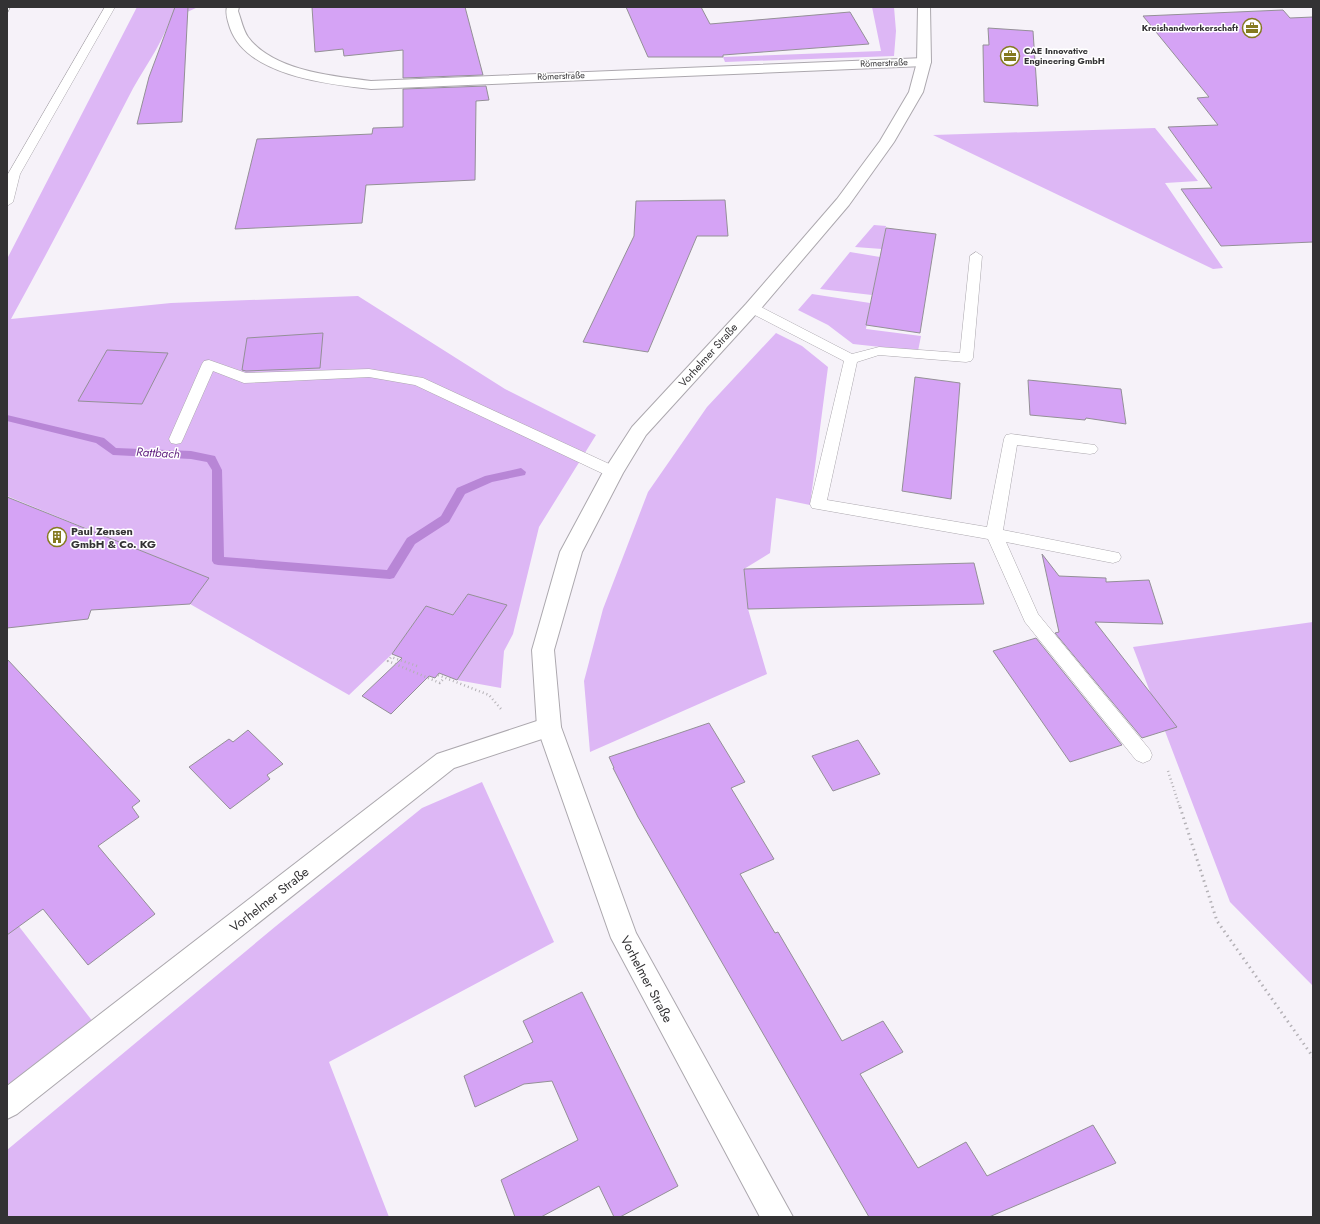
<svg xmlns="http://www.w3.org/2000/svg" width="1320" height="1224" font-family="Jost,sans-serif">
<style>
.green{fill:#ddb7f5}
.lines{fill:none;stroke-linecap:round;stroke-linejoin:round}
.stream{fill:#b886d6;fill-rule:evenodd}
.building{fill:#d5a3f5;stroke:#949097}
.service-casing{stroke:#aca8ae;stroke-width:1}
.minor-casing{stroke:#aca8ae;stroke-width:2}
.tertiary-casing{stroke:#aca8ae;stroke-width:2}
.path-far1{stroke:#b4b1b6;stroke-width:2.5;stroke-dasharray:1 3;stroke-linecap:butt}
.path{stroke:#b4b1b6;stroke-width:3;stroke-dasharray:1.5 4;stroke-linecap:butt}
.service{fill:#fff;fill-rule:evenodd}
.minor{fill:#fff;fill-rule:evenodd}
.tertiary{fill:#fff;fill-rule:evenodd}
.rail-casing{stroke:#7a787c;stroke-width:3}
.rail{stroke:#fff;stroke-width:2;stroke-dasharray:6;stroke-linecap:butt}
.labels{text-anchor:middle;stroke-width:3;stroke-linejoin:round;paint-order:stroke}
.far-poi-label{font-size:9px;font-weight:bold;fill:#333234;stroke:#fff;text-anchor:end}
.far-street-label{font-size:9px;fill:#333234;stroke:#fff}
.street-label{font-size:11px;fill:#333234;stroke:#fff}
.poi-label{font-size:11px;font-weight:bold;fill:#333234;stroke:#fff;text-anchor:start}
.water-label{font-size:12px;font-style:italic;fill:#642583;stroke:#fff}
.near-street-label{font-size:13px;fill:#333234;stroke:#fff}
</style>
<rect width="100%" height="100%" fill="#f6f2f9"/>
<!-- green -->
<path class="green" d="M 137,7 L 198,7 L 170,20 C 160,48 141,72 128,98 C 90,172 51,246 11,319 L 171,303 L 358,296 L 505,389 L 596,435 L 539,527 L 513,634 L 504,651 L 501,688 L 457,680 L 505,605 L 468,594 L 453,615 L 426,606 L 392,654 L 349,695 L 190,604 L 208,578 L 7,496 L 7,259 Z
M 872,7 L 894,7 L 896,31 L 894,56 L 725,62 L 723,57 L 881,51 Z
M 1155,128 L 1198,181 L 1165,183 L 1223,268 L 1213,269 L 933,135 Z
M 874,225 L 886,226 L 882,249 L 855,247 Z
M 850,252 L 880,257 L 872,295 L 820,289 Z
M 812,294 L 870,303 L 866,329 L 921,336 L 918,351 L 853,344 L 828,325 L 798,310 Z
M 776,333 L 802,346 L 828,367 L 810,505 L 776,498 L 770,553 L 744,569 L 748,609 L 767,674 L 590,752 L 584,681 L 603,609 L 648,492 L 707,407 Z
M 1313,622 L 1313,986 L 1230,902 L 1133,647 Z
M 482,782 L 554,942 L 329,1062 L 389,1217 L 7,1217 L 7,1150 L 276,926 L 422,808 Z
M 7,911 L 97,1027 L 7,1105 Z"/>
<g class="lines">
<!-- stream -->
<path class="stream" d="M 7,415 L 104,438 L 116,448 L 191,451 L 215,456 L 222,470 L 224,557 L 387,570 L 407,538 L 441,516 L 457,488 L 485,476 L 521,468 L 526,472 L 525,475 L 492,482 L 465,494 L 449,522 L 415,544 L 394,578 L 390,579 L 218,565 L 214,564 L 212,561 L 212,470 L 207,462 L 191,459 L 113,455 L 96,443 L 7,421 Z"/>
</g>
<!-- building -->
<path class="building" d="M 175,7 L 188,7 L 182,122 L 137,124 L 149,77 Z
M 312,7 L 465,7 L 483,75 L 403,78 L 403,50 L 344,56 L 343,49 L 315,52 Z
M 626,7 L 701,7 L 710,24 L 850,12 L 869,44 L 723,55 L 723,57 L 648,57 Z
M 1283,10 L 1290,18 L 1313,17 L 1313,242 L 1221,246 L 1181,189 L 1212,188 L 1168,127 L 1218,125 L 1197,98 L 1209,97 L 1143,16 Z
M 988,28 L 1033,31 L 1038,106 L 984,102 L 983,45 L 989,45 Z
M 486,86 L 489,100 L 476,101 L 475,180 L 366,185 L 362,223 L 235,229 L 257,139 L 372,134 L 373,128 L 403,127 L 403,89 Z
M 725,200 L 728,236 L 697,236 L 648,352 L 583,342 L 634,236 L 636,201 Z
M 886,228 L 936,234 L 920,333 L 866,325 Z
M 323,333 L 320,368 L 246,371 L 242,370 L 247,338 Z
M 107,350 L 168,353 L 142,404 L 78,401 Z
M 915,377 L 960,383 L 951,499 L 902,491 Z
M 1028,380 L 1121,389 L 1126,424 L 1086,418 L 1085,420 L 1030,415 Z
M 7,497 L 209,578 L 190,604 L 91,610 L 88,619 L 7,628 Z
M 1042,554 L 1059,576 L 1106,578 L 1106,582 L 1149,580 L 1163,624 L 1095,622 L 1177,727 L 1142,738 L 1055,633 L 1059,632 Z
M 974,563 L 984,604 L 748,609 L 744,569 Z
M 468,594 L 507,605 L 457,680 L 439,673 L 435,678 L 429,676 L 391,714 L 362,696 L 402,658 L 392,654 L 426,606 L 453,615 Z
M 1036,638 L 1122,745 L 1070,762 L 993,651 Z
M 7,659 L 140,801 L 132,807 L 139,817 L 98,846 L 155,914 L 88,965 L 43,909 L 7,935 Z
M 709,723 L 745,782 L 731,788 L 774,859 L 740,874 L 775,933 L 778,932 L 842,1041 L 883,1021 L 903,1052 L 860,1074 L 918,1168 L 966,1142 L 987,1176 L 1093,1125 L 1116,1163 L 989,1217 L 869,1217 L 638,817 L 613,768 L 614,768 L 609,757 Z
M 248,730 L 283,764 L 267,775 L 270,779 L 230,809 L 189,767 L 229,739 L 233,742 Z
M 858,740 L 880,774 L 833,791 L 812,756 Z
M 582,992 L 678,1186 L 620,1217 L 614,1217 L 599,1186 L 541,1217 L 515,1217 L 501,1180 L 578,1140 L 552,1081 L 524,1084 L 475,1107 L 464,1076 L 533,1042 L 523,1021 Z"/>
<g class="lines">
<!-- service casing -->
<g class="service-casing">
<path id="service" d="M 105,7 L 115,7 L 20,174 L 13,202 L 7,206 L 8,174 Z
M 976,252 L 982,256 L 973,358 L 971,361 L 966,362 L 879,355 L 857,362 L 827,500 L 987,527 L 1004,439 L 1006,435 L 1011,434 L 1095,445 L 1098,449 L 1095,453 L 1090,454 L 1017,445 L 1003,530 L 1119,553 L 1121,557 L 1119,561 L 1113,563 L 1006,542 L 1038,614 L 1150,750 L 1152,755 L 1150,760 L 1143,763 L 1136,760 L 1025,622 L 988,539 L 812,508 L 810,504 L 844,361 L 747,311 L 745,308 L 747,305 L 757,305 L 852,354 L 879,347 L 960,353 L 970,256 Z
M 209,360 L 246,373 L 369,369 L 423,378 L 618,468 L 621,472 L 618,476 L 613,477 L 608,476 L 415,385 L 369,377 L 244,383 L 213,371 L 183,439 L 181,443 L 176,444 L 171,443 L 169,439 L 202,364 L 204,361 Z"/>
</g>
<!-- minor casing -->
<g class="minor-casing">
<path id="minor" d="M 227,7 L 239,7 L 238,11 C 241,19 243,30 248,37 C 273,71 333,76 371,81 L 924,58 L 929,59 L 931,62 L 929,65 L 924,66 L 371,89 C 328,84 247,76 230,28 C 228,21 225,14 227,7 Z
M 549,717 L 557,720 L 561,727 L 557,734 L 454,768 L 17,1114 L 7,1119 L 7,1086 L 437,754 Z"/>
</g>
<!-- tertiary casing -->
<g class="tertiary-casing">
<path id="tertiary" d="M 918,7 L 930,7 L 931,62 L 923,92 L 894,142 L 849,205 L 758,312 L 646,435 L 623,473 L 582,552 L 554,650 L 561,727 L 636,933 L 793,1217 L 760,1217 L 611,938 L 537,727 L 532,650 L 560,552 L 603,472 L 632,427 L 746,304 L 837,199 L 880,141 L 909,92 L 917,62 Z"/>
</g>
<!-- path-far1 -->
<path class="path-far1" d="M 417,666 L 391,657 L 388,661 L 440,683 L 444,678
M 438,675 L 489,695 L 501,709
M 1168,771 L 1180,808"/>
<!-- path -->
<path class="path" d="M 1180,807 L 1217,921 L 1313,1057"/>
<!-- service -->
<use href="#service" class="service"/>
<!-- minor -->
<use href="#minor" class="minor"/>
<!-- tertiary -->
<use href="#tertiary" class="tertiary"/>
<!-- rail casing -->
<g class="rail-casing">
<path id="rail" d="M 7,11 L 9,7"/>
</g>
<!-- rail -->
<use href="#rail" class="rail"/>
</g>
<!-- icons -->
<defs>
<g id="office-ring" transform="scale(1)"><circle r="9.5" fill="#fff" stroke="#857a1f" stroke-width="1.5"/><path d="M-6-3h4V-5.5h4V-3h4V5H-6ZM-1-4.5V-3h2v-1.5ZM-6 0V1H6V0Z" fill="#857a1f"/></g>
<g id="building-ring" transform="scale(1)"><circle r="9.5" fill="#fff" stroke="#857a1f" stroke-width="1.5"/><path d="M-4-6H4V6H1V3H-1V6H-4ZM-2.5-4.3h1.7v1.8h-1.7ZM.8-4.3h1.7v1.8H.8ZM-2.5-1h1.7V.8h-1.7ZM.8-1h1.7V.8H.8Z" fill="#857a1f"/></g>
</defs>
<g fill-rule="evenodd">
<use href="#office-ring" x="1252" y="28"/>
<use href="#office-ring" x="1010" y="56"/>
<use href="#building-ring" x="57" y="537"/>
</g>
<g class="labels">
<!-- far-poi labels -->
<g class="far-poi-label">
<text x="1238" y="31">Kreishandwerkerschaft</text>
<text x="1024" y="54" text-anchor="start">CAE Innovative<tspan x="1024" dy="10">Engineering GmbH</tspan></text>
</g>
<!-- far-street labels -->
<g class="far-street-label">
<text transform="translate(884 63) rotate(-2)" y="3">Römerstraße</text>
<text transform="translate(561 76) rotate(-2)" y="3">Römerstraße</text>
</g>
<!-- street labels -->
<g class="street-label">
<text transform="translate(708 355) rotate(-48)" y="4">Vorhelmer Straße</text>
</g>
<!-- poi labels -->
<g class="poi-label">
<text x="71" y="535">Paul Zensen<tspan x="71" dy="13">GmbH &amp; Co. KG</tspan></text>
</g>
<!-- water labels -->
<g class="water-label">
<text transform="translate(158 453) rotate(3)" y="4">Rattbach</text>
</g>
<!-- near-street labels -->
<g class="near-street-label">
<text transform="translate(269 899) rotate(-38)" y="5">Vorhelmer Straße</text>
<text transform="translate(647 979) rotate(62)" y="5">Vorhelmer Straße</text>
</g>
</g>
<!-- border -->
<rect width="1320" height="1224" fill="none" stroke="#333234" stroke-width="16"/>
</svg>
